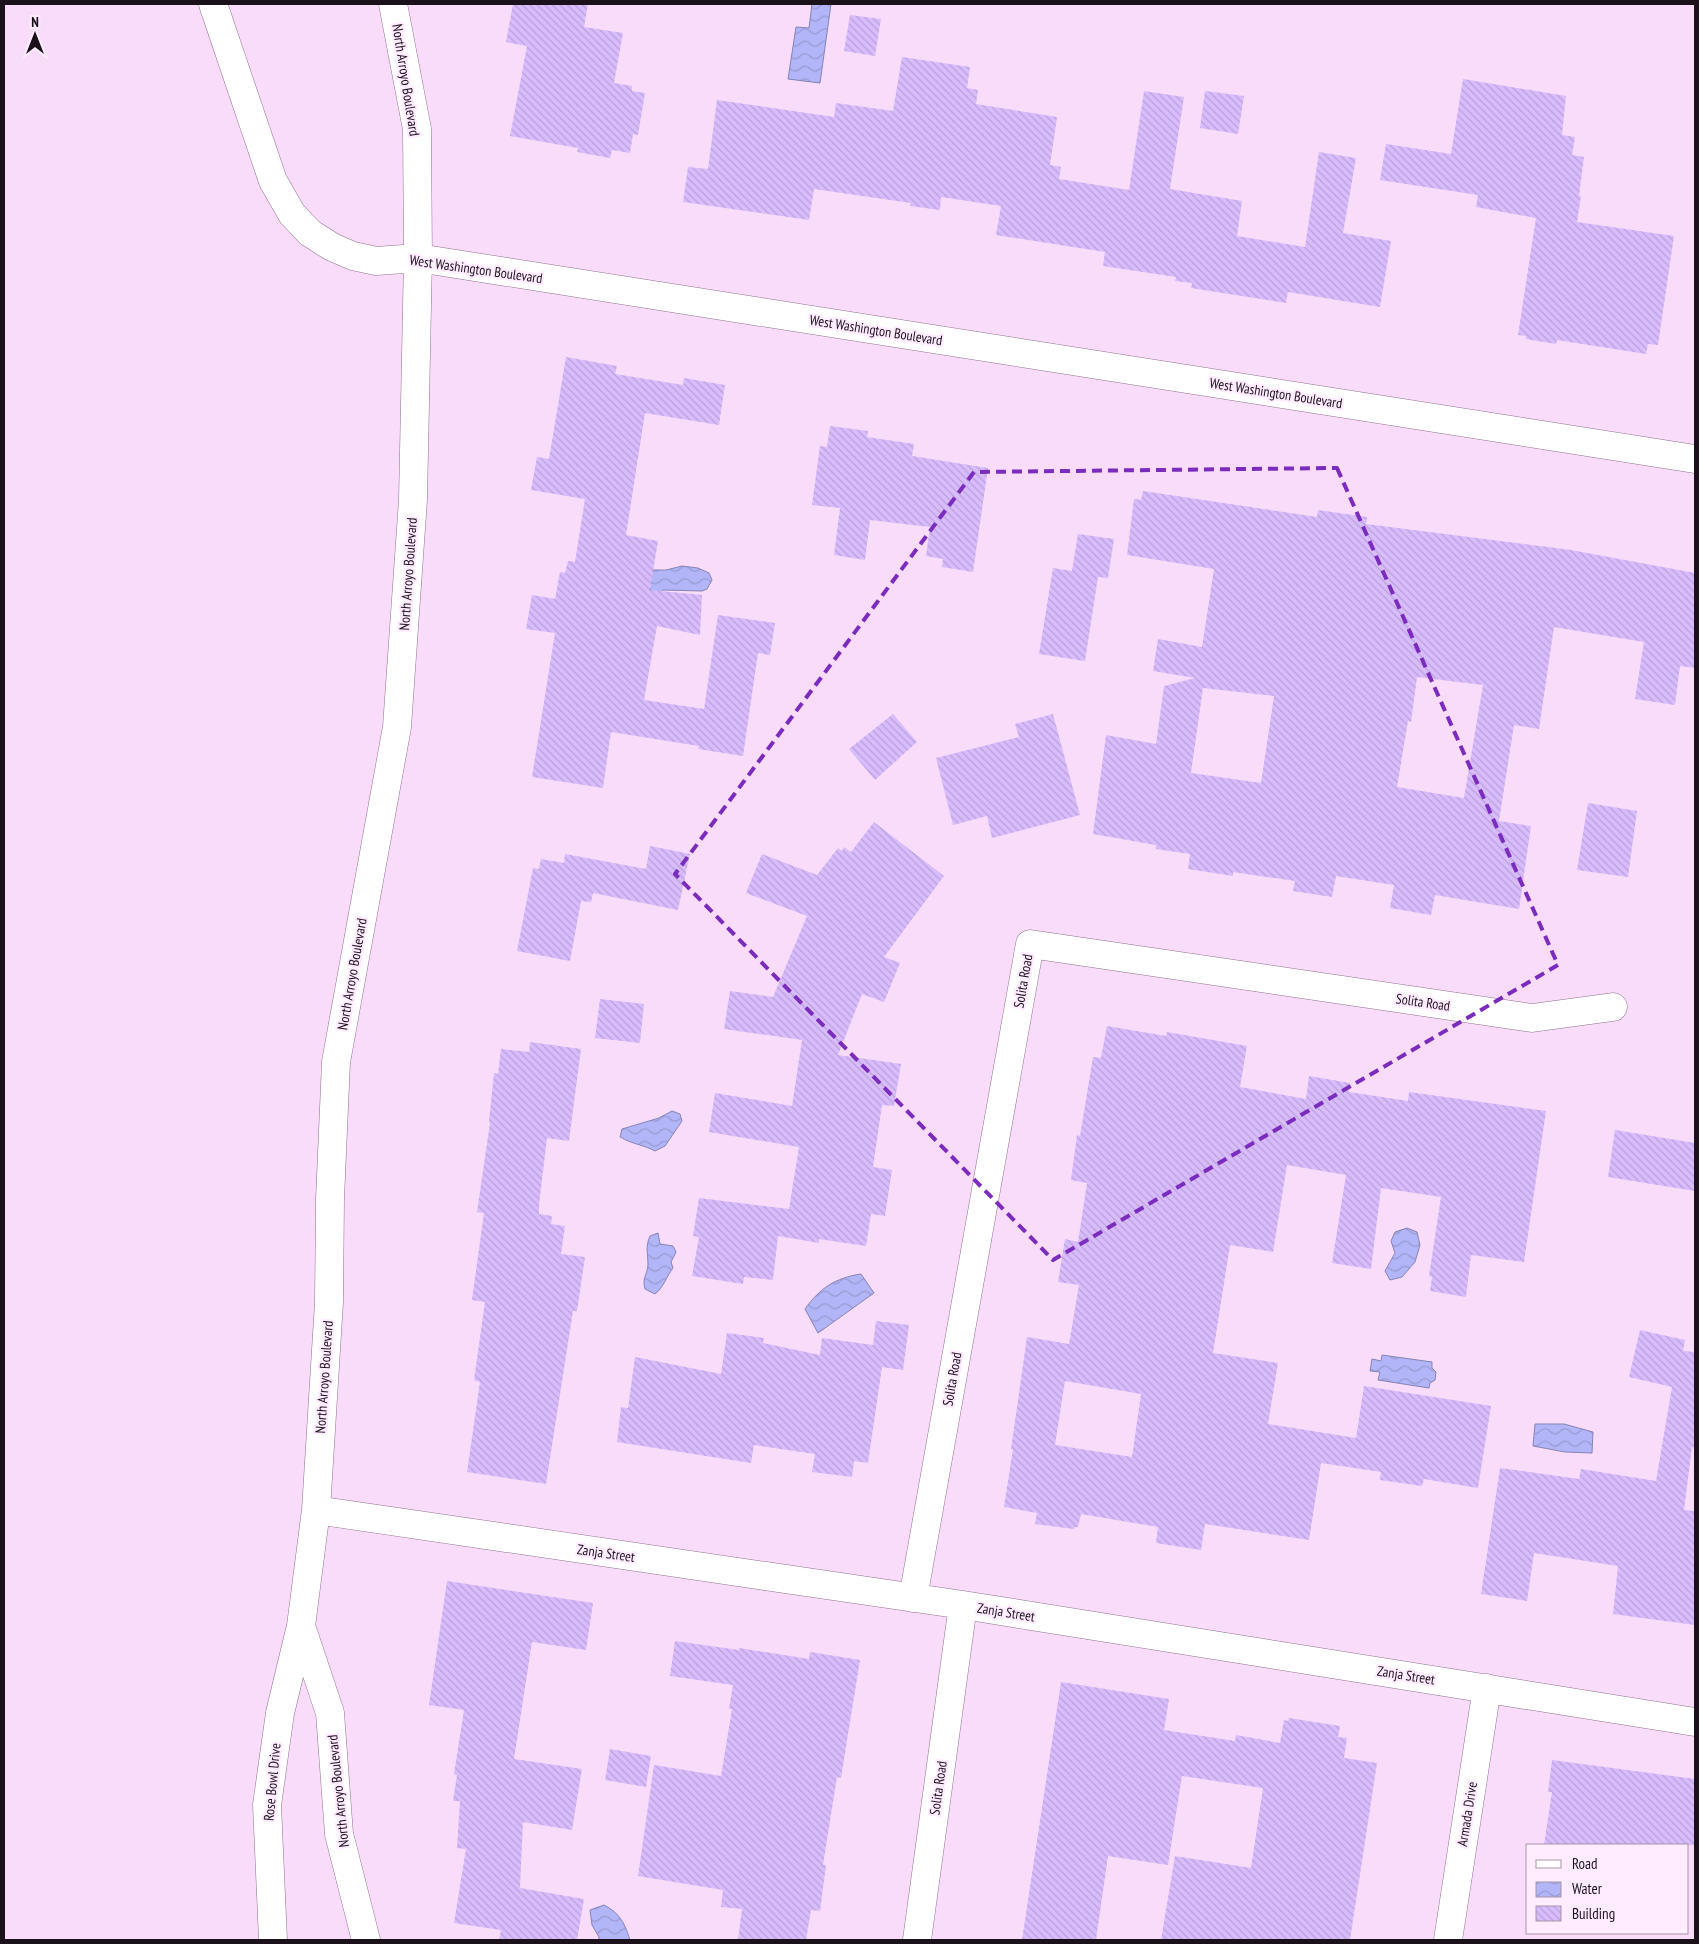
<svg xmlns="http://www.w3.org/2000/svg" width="1699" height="1944" font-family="'PT Sans Narrow',sans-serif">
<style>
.water{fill:url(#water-waves);stroke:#8584b5}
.building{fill:url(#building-back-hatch);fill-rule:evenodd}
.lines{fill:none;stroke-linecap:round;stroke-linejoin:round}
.minor-casing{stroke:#8d738d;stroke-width:29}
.minor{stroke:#fff;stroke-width:28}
.marked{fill:none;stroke:#7b2cbf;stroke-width:4;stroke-dasharray:10 6;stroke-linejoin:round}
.labels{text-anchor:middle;stroke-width:4.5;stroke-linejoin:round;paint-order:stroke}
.street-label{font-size:14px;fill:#1b111b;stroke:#ffedff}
</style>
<defs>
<pattern id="water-waves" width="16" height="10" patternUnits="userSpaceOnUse" patternTransform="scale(1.25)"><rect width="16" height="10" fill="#b2b5f7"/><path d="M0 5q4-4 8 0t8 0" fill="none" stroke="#989bd3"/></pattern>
<pattern id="building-back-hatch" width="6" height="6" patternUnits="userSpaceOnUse" patternTransform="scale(1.25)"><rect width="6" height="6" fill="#d8bcfd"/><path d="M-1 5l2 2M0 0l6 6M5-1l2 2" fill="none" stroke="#b9a1d8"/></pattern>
</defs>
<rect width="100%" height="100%" fill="#f9dcf9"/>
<!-- water -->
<path class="water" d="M 812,4 L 831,4 L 820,83 L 788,79 L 796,27 L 809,28 Z
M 682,566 L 698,568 L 709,573 L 712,580 L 707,589 L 702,591 L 663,590 L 658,595 L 652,592 L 646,582 L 650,570 L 666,570 Z
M 672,1111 L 680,1114 L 682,1121 L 665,1146 L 655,1151 C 644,1145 632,1144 620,1137 L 622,1129 L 659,1118 Z
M 1407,1228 L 1417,1232 L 1420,1245 L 1415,1262 L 1402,1277 L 1390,1280 L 1385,1271 L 1395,1253 L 1391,1241 L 1395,1232 Z
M 658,1233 L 660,1244 L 673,1246 L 676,1252 L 671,1262 L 673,1268 C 666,1277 664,1287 655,1294 L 645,1289 C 642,1277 647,1276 648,1265 C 648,1254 645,1247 650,1236 Z
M 861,1274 L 874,1293 L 818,1333 L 805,1309 C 820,1288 835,1278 861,1274 Z
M 1382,1355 L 1432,1362 L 1432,1368 L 1436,1372 L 1435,1380 L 1430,1383 L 1429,1388 L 1378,1380 L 1380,1372 L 1370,1371 L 1372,1359 L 1381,1361 Z
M 1535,1424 L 1564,1424 L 1593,1432 L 1592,1453 L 1565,1452 L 1533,1446 Z
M 604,1905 C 620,1913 625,1924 630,1940 L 599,1940 L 599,1937 L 592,1925 L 590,1910 Z"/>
<!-- building -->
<path class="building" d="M 513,4 L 588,4 L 584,27 L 623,33 L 614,83 L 632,86 L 632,91 L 645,93 L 638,135 L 633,134 L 630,153 L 612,150 L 610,158 L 577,152 L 578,148 L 510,136 L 527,46 L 506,42 Z
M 850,15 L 881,19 L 875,56 L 844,51 Z
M 902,57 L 970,67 L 967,88 L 978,90 L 976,104 L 1057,117 L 1050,165 L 1061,167 L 1059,179 L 1129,190 L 1144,91 L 1184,97 L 1170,189 L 1242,201 L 1237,236 L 1305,247 L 1319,152 L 1356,158 L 1343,233 L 1391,241 L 1380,307 L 1288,292 L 1286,303 L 1191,288 L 1192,283 L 1175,281 L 1176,277 L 1103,266 L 1105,252 L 996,235 L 1001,206 L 941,197 L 940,210 L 910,206 L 911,203 L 814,189 L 809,220 L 683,202 L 688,167 L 708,169 L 717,100 L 834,117 L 836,103 L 893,111 Z
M 1463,79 L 1566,96 L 1562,135 L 1575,137 L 1572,155 L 1584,157 L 1579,196 L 1581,196 L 1577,222 L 1674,236 L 1658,345 L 1648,344 L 1646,354 L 1557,340 L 1556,344 L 1526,339 L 1526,336 L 1518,335 L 1536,218 L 1476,207 L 1478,195 L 1380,180 L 1386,144 L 1451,154 Z
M 1205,91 L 1244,96 L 1238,134 L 1200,128 Z
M 566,357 L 617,366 L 615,374 L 683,385 L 684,378 L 725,385 L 719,425 L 645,413 L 626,535 L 658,541 L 650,590 L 702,595 L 700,635 L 657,626 L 644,700 L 704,709 L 718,615 L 775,623 L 770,655 L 758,653 L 743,756 L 698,749 L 699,746 L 611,732 L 603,788 L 532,777 L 555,633 L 526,629 L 532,595 L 555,599 L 560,572 L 565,573 L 568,561 L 575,562 L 585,499 L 531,490 L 537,457 L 549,459 Z
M 830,426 L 868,431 L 867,437 L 914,444 L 912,456 L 988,468 L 973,572 L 942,567 L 943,559 L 926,556 L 930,527 L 870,520 L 865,560 L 834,555 L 840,508 L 812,505 L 820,446 L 827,447 Z
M 1143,491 L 1317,517 L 1318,510 L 1367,517 L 1366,524 L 1571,550 L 1695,573 L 1695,668 L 1680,666 L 1675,705 L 1635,699 L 1644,642 L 1554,627 L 1539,729 L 1514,725 L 1499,821 L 1531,826 L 1519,909 L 1435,895 L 1431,915 L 1390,908 L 1394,885 L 1336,876 L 1332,897 L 1293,891 L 1295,881 L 1233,872 L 1233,876 L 1188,869 L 1190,854 L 1156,849 L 1156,845 L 1093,834 L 1106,735 L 1156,744 L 1164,686 L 1195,678 L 1153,671 L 1158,639 L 1202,647 L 1214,569 L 1127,555 L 1134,499 L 1141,500 ZM 1417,677 L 1483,685 L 1464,798 L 1397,787 L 1408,721 L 1411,722 ZM 1203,688 L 1274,696 L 1261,783 L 1191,773 Z
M 1078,534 L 1114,539 L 1108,578 L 1098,577 L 1085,661 L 1039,654 L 1053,568 L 1072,571 Z
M 893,714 L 917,742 L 875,780 L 849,749 Z
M 1053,714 L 1080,815 L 992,838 L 987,816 L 953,825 L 936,758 L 1019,737 L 1015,724 Z
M 1588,803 L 1637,811 L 1628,877 L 1577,870 Z
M 874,822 L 944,876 L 884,957 L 900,963 L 884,1002 L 862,994 L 838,1055 L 901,1064 L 894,1106 L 882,1105 L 873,1167 L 892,1170 L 885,1216 L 871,1214 L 866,1246 L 819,1239 L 819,1243 L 778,1236 L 773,1280 L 744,1277 L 743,1284 L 692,1276 L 699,1237 L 693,1236 L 699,1198 L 789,1209 L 799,1147 L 709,1132 L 715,1093 L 792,1106 L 802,1040 L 724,1029 L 730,991 L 773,997 L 807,916 L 746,893 L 762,854 L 817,875 L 838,848 L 842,851 L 844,847 L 851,852 Z
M 650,846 L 690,854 L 678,910 L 593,893 L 591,902 L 581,901 L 570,961 L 517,951 L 533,868 L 539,869 L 541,859 L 564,863 L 565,854 L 646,869 Z
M 600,999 L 644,1004 L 640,1043 L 595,1038 Z
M 1107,1026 L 1166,1036 L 1167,1032 L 1247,1046 L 1240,1087 L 1306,1099 L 1309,1076 L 1350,1083 L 1349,1092 L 1408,1101 L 1409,1092 L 1546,1111 L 1524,1262 L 1471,1255 L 1466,1297 L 1430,1291 L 1432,1277 L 1429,1276 L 1441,1197 L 1381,1188 L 1371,1269 L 1332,1263 L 1346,1175 L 1287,1165 L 1273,1252 L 1230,1245 L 1213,1353 L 1278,1363 L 1268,1424 L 1356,1438 L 1364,1386 L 1491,1406 L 1478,1488 L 1424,1479 L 1422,1486 L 1380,1480 L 1381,1472 L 1321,1463 L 1309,1540 L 1205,1524 L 1201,1550 L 1156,1543 L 1158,1527 L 1081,1514 L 1078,1527 L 1075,1527 L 1074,1529 L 1035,1524 L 1037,1513 L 1004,1507 L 1013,1449 L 1011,1449 L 1027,1337 L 1069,1344 L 1079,1285 L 1058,1282 L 1065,1239 L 1078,1242 L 1087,1183 L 1071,1180 L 1077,1135 L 1080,1136 L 1093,1057 L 1101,1058 ZM 1065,1381 L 1141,1394 L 1132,1457 L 1055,1445 Z
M 530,1042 L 581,1049 L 569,1141 L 547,1138 L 539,1205 L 539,1214 L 552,1216 L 551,1224 L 565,1226 L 561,1254 L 585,1257 L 577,1311 L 573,1311 L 546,1484 L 467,1472 L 480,1382 L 474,1380 L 485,1302 L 472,1300 L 484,1213 L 477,1212 L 490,1123 L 489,1121 L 494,1073 L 498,1074 L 501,1049 L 529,1052 Z
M 1615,1130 L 1695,1143 L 1695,1191 L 1608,1177 Z
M 876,1321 L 909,1325 L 903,1370 L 882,1367 L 868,1463 L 854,1461 L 852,1477 L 812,1472 L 815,1454 L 754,1445 L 751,1463 L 617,1442 L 621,1407 L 628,1408 L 635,1357 L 721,1374 L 727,1333 L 764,1338 L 763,1343 L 820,1355 L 822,1338 L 873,1345 Z
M 1640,1330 L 1685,1340 L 1683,1351 L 1695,1352 L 1695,1448 L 1692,1447 L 1684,1510 L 1695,1511 L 1695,1625 L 1613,1614 L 1618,1566 L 1534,1553 L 1527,1601 L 1481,1594 L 1500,1468 L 1579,1479 L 1581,1469 L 1656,1481 L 1672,1387 L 1629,1377 Z
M 447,1581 L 593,1603 L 586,1650 L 532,1642 L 514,1759 L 582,1769 L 572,1830 L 523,1822 L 520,1888 L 584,1899 L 577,1940 L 499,1940 L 501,1930 L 454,1923 L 466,1849 L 457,1848 L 460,1801 L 453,1801 L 457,1775 L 454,1774 L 464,1710 L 429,1705 Z
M 675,1641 L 739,1650 L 739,1648 L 809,1659 L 810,1652 L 860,1660 L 841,1778 L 837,1777 L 823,1865 L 826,1865 L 820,1911 L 811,1910 L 806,1940 L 738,1940 L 742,1909 L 721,1907 L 723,1890 L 638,1876 L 654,1765 L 721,1776 L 732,1709 L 729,1709 L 733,1685 L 670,1676 Z
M 1061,1682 L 1169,1699 L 1164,1730 L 1235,1741 L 1236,1735 L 1280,1743 L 1284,1720 L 1288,1721 L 1289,1718 L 1340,1726 L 1338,1737 L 1347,1738 L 1344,1758 L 1377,1763 L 1350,1940 L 1161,1940 L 1175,1856 L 1251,1868 L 1263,1788 L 1182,1776 L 1168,1865 L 1108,1856 L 1096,1940 L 1022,1940 Z
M 610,1749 L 651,1756 L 646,1787 L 605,1780 Z
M 1552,1760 L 1695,1779 L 1695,1845 L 1544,1845 L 1552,1792 L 1548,1792 Z"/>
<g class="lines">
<!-- minor casing -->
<g class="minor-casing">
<path id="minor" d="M 213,4 L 273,181 L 292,214 L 310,233 L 332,247 L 353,256 L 376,261 L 418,258 L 1695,459
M 316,1510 L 963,1605 L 1695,1722
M 913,1598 L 1030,944 L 1532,1018 L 1613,1007
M 273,1940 L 267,1805 L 280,1713 L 301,1626
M 366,1940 L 339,1834 L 330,1713 L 301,1626 L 316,1510 L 329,1302 L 330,1199 L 336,1062 L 397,727 L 413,500 L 418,258 L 417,129 L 393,4
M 917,1940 L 963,1605
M 1448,1940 L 1487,1688"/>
</g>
<!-- minor -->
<use href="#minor" class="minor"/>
</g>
<!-- marked area -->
<path class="marked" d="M 1337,468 L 1558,965 L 1053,1260 L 675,874 L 974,472 Z"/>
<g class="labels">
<!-- street labels -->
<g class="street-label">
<text transform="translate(406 80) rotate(81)" y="5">North Arroyo Boulevard</text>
<text transform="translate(476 269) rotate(8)" y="5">West Washington Boulevard</text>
<text transform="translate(876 330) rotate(9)" y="5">West Washington Boulevard</text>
<text transform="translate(1276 393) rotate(9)" y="5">West Washington Boulevard</text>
<text transform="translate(408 574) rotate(-86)" y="5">North Arroyo Boulevard</text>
<text transform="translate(352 974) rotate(-80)" y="5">North Arroyo Boulevard</text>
<text transform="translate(1023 981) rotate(-80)" y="5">Solita Road</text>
<text transform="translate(1423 1002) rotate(8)" y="5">Solita Road</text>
<text transform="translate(324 1377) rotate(-86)" y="5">North Arroyo Boulevard</text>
<text transform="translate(952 1379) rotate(-80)" y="5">Solita Road</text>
<text transform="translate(606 1553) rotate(8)" y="5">Zanja Street</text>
<text transform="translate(1006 1612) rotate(9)" y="5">Zanja Street</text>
<text transform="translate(1406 1675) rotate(9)" y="5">Zanja Street</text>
<text transform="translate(272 1782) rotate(-85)" y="5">Rose Bowl Drive</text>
<text transform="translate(938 1788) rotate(-82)" y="5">Solita Road</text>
<text transform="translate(338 1791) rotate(-96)" y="5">North Arroyo Boulevard</text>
<text transform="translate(1467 1814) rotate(-81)" y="5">Armada Drive</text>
</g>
</g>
<!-- border -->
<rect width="1699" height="1944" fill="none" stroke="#1b111b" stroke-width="10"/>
<!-- legend -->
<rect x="1526" y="1844" width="162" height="90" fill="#ffedff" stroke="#a495a4"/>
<rect x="1536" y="1860" width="25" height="8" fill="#ffffff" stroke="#a495a4"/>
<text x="1572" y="1869" font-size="15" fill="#1b111b">Road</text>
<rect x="1536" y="1882" width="25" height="15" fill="url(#water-waves)" stroke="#a495a4"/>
<text x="1572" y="1894" font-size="15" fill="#1b111b">Water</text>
<rect x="1536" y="1906" width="25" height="15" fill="url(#building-back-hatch)" stroke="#a495a4"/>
<text x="1572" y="1919" font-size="15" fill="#1b111b">Building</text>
<!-- north arrow -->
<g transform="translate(35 35)" stroke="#ffedff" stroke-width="4" paint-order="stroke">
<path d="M0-4L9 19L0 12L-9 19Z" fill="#1b111b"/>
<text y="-8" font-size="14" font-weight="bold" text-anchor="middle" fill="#1b111b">N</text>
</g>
</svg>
